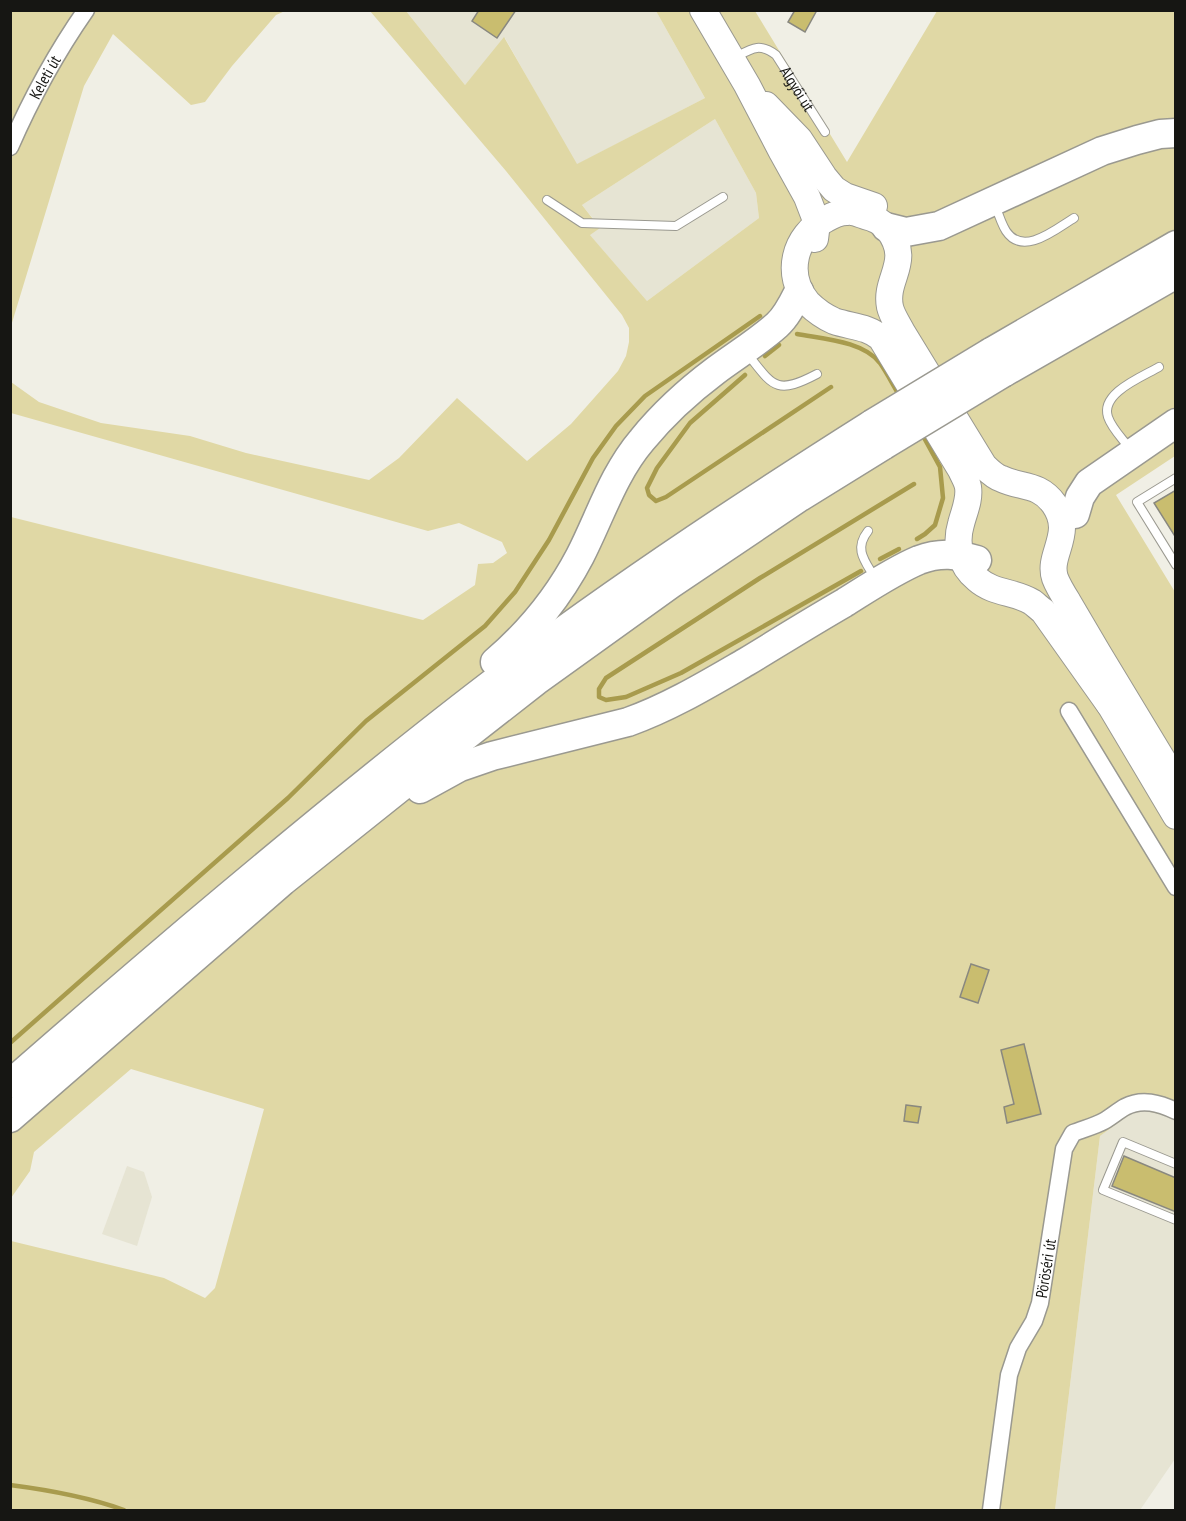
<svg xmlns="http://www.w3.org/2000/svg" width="1186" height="1521" viewBox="0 0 1186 1521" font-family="'PT Sans Narrow',sans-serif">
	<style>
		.built { fill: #e6e4d3 }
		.green { fill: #e0d8a5; fill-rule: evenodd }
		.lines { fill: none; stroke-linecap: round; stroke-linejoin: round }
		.stream { stroke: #a89b4d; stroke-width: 4.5 }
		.building { fill: #c9bd6f; stroke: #89887f; stroke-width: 1.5 }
		.service-casing { stroke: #9a9990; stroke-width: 10 }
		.minor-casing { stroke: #9a9990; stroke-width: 19 }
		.primary-casing { stroke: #9a9990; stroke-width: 28 }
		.motorway-casing { stroke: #9a9990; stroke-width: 31 }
		.service { stroke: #fff; stroke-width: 8 }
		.minor { stroke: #fff; stroke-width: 16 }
		.primary { stroke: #fff; stroke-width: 26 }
		.motorway { stroke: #fff; stroke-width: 28 }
		.motorway-bridge-casing { stroke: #9a9990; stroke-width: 31; stroke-linecap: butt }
		.motorway-bridge { stroke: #fff; stroke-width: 28 }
		.labels { text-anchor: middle; stroke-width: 4.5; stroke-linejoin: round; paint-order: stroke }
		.street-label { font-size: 16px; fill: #161613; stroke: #fff }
	</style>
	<rect width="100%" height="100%" fill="#f0efe5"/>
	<!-- built -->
	<g class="built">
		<polygon points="406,11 656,11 705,98 576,165 505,38 465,85"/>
		<polygon points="715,119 756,193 759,218 647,301 589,234 600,227 582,205"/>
		<polygon points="1137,1109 1173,1117 1176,1119 1175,1459 1140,1510 1055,1510 1100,1136"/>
		<polygon points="127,1166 144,1172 152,1197 137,1246 102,1234"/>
	</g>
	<!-- green -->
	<g class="green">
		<polygon points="10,11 285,11 276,15 232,66 205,102 191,105 113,34 84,86 11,326"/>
		<path d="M370 11H406L465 85 504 37 577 164 705 98 656 11H755L847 162 937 11H1175V456L1116 495 1175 592V1119L1173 1117 1137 1109 1100 1136 1055 1510H11V1241L164 1278 205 1298 215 1288 264 1109 131 1069 34 1152 30 1171 11 1198V517L423 620 475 585 478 564 493 563 507 553 502 542 459 523 428 531 11 413V382L39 402 101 423 190 436 246 453 369 480 399 458 457 398 527 461 571 424 618 371 626 356 629 342V328L622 315 506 171ZM715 119 756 193 759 218 647 301 590 235 600 228 582 205Z"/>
	</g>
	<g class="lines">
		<!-- stream -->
		<g class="stream">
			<path d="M797 334C823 339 863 341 880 363 887 373 893 385 899 395"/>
			<polyline points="765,356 779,345"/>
			<polyline points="745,375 690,423 657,468 647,488 649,495 656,501 666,497 831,387"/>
			<polyline points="917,539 925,534 935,525 943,498 940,467 922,434"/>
			<polyline points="880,559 899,549"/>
			<polyline points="861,571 681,673 626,697 606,700 599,697 599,689 606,678 760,578 914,484"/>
			<polyline points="10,1043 288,798 366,721 485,626 515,592 549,540 593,458 616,426 645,396 760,316"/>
			<path d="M10 1485C49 1490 88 1497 124 1510"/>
		</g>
	</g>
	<!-- building -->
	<g class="building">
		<polygon points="479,10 516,10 497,38 472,21"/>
		<polygon points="795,10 817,10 805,32 788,22"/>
		<polygon points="1176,490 1176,538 1154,503"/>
		<polygon points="971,964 989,970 978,1003 960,997"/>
		<polygon points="1024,1044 1041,1114 1007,1123 1004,1107 1014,1104 1001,1050"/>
		<polygon points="906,1105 921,1107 918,1123 904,1121"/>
		<polygon points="1124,1156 1176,1178 1176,1212 1112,1186"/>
	</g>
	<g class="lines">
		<!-- service casing -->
		<g class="service-casing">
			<g id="service">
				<path id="s1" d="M734 58C751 49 759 42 776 55L825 132"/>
				<polyline points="547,200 582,223 676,226 723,197"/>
				<path d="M995 204C998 213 1001 223 1006 231 1023 257 1056 229 1074 218"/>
				<path d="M746 352C773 386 775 396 817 374"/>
				<path d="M1130 449C1123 439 1112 429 1108 417 1100 393 1142 377 1159 367"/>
				<polyline points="1176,478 1137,502 1176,565"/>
				<path d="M868 531C853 550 866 562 876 580"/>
				<polyline points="1176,1164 1123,1142 1103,1190 1176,1220"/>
			</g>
		</g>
		<!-- minor casing -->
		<g class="minor-casing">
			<g id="minor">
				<path id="s2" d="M10 147C31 99 56 53 86 10"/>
				<polyline points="1069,711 1176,887"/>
				<path id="s3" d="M991 1510 1009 1375 1018 1348 1034 1321 1040 1303 1064 1149 1073 1133C1083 1129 1095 1126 1104 1121 1111 1117 1118 1111 1125 1107 1142 1098 1159 1103 1176 1111"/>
			</g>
		</g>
		<!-- primary casing -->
		<g class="primary-casing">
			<g id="primary">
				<polyline points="703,10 747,85 782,152 807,197 817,223 815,239"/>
				<polyline points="766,105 799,139 824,177 834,189 845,196 874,206"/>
				<polyline points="1101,690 1176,816"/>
				<path d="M1109 704 1043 611C1039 608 1036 605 1032 602 1014 591 994 594 977 579 960 565 955 544 961 524 964 512 970 500 968 487 967 481 963 475 961 470L881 338C867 326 851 327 834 321 825 317 815 310 808 303 784 275 794 235 826 219 833 215 840 212 847 212 853 211 859 214 865 216 874 218 882 222 888 229 913 262 884 278 890 307 892 316 898 324 902 332L984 466C989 471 995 477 1002 479 1021 488 1039 483 1054 504 1075 534 1047 554 1055 578 1058 586 1063 594 1068 602 1078 619 1088 636 1098 653 1124 696 1150 739 1176 782"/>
			</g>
		</g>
		<!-- motorway casing -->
		<g class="motorway-casing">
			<g id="motorway">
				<polyline points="886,227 906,232 939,226 1102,151 1137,140 1160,134 1176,133"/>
				<polyline points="991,352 1176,245"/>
				<polyline points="1003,373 1176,274"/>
				<polyline points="1075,514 1080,497 1089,483 1176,423"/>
				<path d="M495 662C530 632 558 598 580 556 600 517 613 474 642 440 664 413 687 392 715 371 735 356 758 342 777 325 787 316 793 303 799 291"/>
				<path d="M420 789 460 767 492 756 628 722C670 707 708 684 746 662 779 642 811 622 844 603 868 588 893 571 919 560 940 552 957 554 977 560"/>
				<path d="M10 1084C70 1031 131 979 192 927 295 840 399 754 506 673 624 584 747 503 872 424"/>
				<polyline points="10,1118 283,881 417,774 536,681 671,584 800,497 884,445"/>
			</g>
		</g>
		<!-- service -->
		<use href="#service" class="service"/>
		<!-- minor -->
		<use href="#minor" class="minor"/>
		<!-- primary -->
		<use href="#primary" class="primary"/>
		<!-- motorway -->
		<use href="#motorway" class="motorway"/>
		<!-- motorway-bridge casing -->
		<g class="motorway-bridge-casing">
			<g id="motorway-bridge">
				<polyline points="872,424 991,352"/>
				<polyline points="884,445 1003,373"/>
			</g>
		</g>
		<!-- motorway-bridge -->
		<use href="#motorway-bridge" class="motorway-bridge"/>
	</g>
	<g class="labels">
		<!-- street labels -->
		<g class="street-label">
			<text dy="6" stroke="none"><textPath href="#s2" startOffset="78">Keleti út</textPath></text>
			<text dy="6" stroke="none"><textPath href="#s1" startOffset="86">Algyői út</textPath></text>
			<text dy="6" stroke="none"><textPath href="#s3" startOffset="250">Pöröséri út</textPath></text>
		</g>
	</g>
	<!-- border -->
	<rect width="1186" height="1521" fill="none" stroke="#161613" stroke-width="24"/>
</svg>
